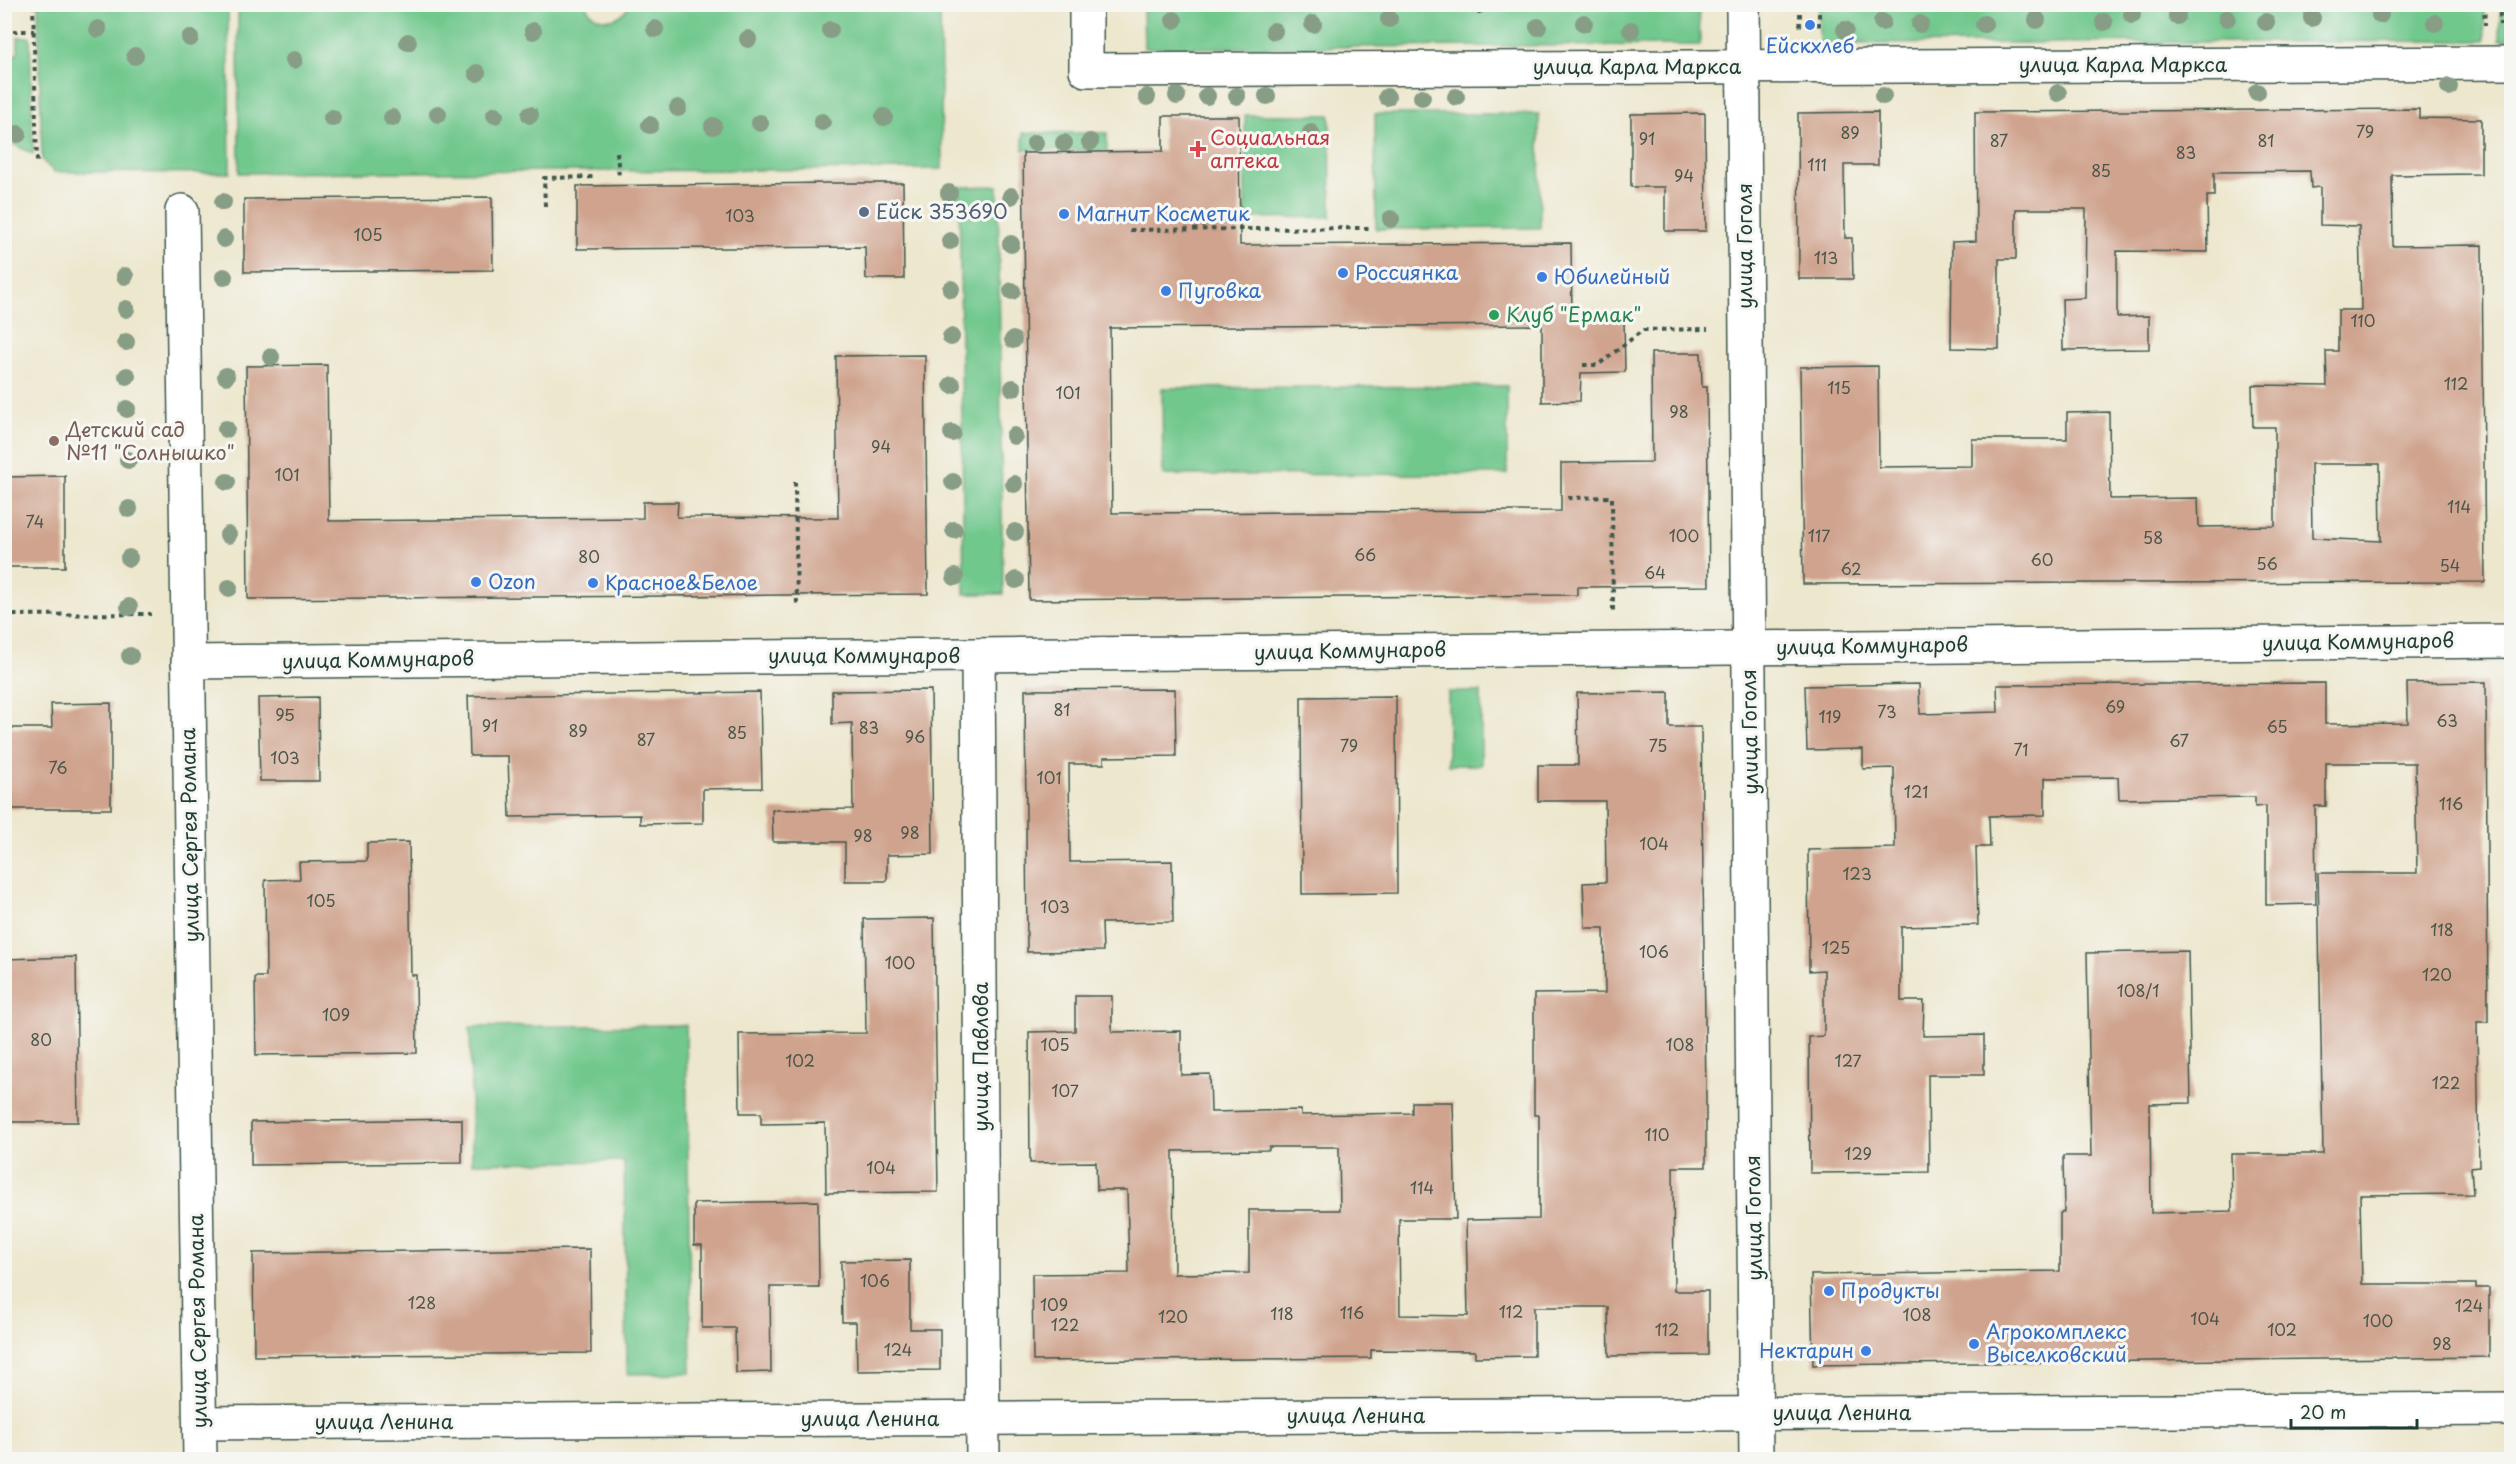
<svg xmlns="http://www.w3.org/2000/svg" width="2516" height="1464" viewBox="0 0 2516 1464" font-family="'Playpen Sans',sans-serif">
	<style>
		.green { fill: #71c88d; stroke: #488260; stroke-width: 1.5 }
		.building { fill: #cfa38d; fill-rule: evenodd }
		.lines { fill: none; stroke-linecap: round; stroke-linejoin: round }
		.minor-casing { stroke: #3e564b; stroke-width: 36 }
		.path { stroke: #3e564b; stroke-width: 4; stroke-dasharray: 4.5 4.5; stroke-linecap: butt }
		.minor { stroke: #fff; stroke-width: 33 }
		.tree { fill: #879d85 }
		.shop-dot { fill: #3f7fe0; stroke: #f6f6f2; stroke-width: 2 }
		.health-dot { fill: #e0444e; stroke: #f6f6f2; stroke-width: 2 }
		.service-dot { fill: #5c6f8a; stroke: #f6f6f2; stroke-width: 2 }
		.leisure-dot { fill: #2e9e5b; stroke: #f6f6f2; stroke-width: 2 }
		.education-dot { fill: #8d6e63; stroke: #f6f6f2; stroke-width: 2 }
		.labels { text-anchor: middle; stroke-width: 6; stroke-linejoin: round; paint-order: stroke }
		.number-label { font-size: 16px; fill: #4b564a }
		.shop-label { font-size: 20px; fill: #366cbe; stroke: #f6f6f2; text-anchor: start }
		.street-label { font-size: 20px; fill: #1f3d34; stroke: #f6f6f2 }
		.health-label { font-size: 20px; fill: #be3a42; stroke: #f6f6f2; text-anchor: start }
		.service-label { font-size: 20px; fill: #4e5e75; stroke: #f6f6f2; text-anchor: start }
		.leisure-label { font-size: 20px; fill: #27864d; stroke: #f6f6f2; text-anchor: start }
		.education-label { font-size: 20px; fill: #785e54; stroke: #f6f6f2; text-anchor: start }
	</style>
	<rect width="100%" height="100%" fill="#f6f6f2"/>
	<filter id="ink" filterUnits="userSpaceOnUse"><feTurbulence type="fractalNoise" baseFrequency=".0167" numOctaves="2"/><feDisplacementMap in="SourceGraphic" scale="12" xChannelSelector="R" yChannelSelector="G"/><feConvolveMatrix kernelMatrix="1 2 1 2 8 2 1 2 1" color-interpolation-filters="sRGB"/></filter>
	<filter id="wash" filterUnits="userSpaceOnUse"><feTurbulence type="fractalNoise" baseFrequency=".008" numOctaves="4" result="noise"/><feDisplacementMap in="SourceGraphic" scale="24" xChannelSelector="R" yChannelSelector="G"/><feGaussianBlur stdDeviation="1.35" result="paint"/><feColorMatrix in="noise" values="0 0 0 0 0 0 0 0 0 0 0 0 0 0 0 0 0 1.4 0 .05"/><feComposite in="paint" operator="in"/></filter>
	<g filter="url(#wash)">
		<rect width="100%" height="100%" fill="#ede7ce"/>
		<!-- green -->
		<g class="green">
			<polygon points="136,4 145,9 152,5 228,5 230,173 54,172 42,160 38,5 92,5 100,8 106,5"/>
			<path d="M585 4C594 26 621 23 630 4L940 5 942 169 239 173 238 5Z"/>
			<polygon points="1462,5 1479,12 1498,4 1699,5 1700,45 1144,48 1143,5"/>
			<polygon points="2252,5 2260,8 2276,4 2484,5 2485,41 1819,44 1819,5"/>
			<rect x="2500" y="5" width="11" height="35"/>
			<polygon points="18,37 30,37 33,154 5,140 5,55 18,54"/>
			<polygon points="1375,114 1539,114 1540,228 1376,229"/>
			<polygon points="1245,115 1330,115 1331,217 1245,218"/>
			<rect x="1023" y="133" width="84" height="17"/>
			<polygon points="998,186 1003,594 964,594 959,187"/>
			<polygon points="1507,386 1507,474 1163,475 1162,388"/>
			<rect x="1448" y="692" width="33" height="73"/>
			<polygon points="686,1025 691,1373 627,1374 624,1161 472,1163 470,1027"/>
		</g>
		<g id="blocks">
			<!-- building -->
			<g class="building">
				<path d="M2419 109V118L2481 119V174L2392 175 2393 246 2482 245 2485 582 1803 584 1800 367 1878 366 1879 467 1972 466V439H2067V413L2109 412 2110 499 2198 498 2199 527 2275 526V427H2253L2252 385 2327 386 2326 351H2338V310H2361L2359 226 2320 225V187L2311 188 2310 171 2214 172V196H2207L2208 252 2117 251V317L2149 316V349L2063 350 2062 299 2085 298 2086 209H2016V259H1999V349L1951 348 1952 242 1976 241 1975 112ZM2311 464H2380L2381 541 2312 538Z"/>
				<polygon points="1878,112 1878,165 1844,165 1845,238 1852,238 1853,279 1799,279 1798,113"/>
				<polygon points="1705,113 1706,231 1665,231 1665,187 1631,187 1631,114"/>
				<polygon points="1163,116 1239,116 1240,245 1571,243 1572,320 1624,320 1625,372 1581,373 1580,401 1542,402 1542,325 1110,328 1112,513 1561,511 1561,463 1652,462 1651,353 1701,353 1702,387 1707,387 1709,586 1577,587 1577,595 1029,600 1023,153 1163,151"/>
				<polygon points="830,183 903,183 904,279 866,279 865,247 577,249 577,186"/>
				<polygon points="492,197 493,270 244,272 244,199"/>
				<polygon points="925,355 928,594 248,599 246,366 327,365 329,521 643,518 643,502 678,502 677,517 838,518 836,356"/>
				<polygon points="65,476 65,567 4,567 4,477"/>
				<polygon points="2486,682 2488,1022 2477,1022 2479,1167 2471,1168 2473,1194 2360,1195 2362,1284 2476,1284 2476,1288 2489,1288 2489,1357 1813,1365 1811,1275 2060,1271 2060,1213 2064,1212 2063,1156 2091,1156 2087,953 2188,951 2191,1103 2150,1104 2151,1213 2232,1211 2231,1154 2323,1154 2318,873 2417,873 2415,763 2326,763 2326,806 2315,806 2316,904 2266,905 2266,806 2255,807 2255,797 2119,799 2118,777 2045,778 2045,815 1989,816 1990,847 1976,847 1978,925 1901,927 1901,1001 1924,1001 1923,1036 1984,1035 1984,1075 1928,1075 1929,1172 1810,1173 1809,1037 1824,1036 1824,970 1809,971 1808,850 1895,848 1894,768 1863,769 1863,749 1807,750 1805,686 1919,684 1920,714 1998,712 1997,685 2325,683 2325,724 2408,723 2407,683"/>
				<polygon points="1175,689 1176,756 1104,757 1104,764 1069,764 1070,862 1172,861 1173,922 1102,923 1103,951 1027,952 1025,690"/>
				<polygon points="931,690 933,854 887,855 887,881 845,881 845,842 773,842 772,810 853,809 852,723 832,724 832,691"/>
				<polygon points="760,692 762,788 703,789 703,823 640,824 640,815 510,817 508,756 470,756 468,696"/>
				<path d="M1669 692V727H1701L1706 1094V1167H1673L1674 1291H1708V1355L1609 1356 1608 1307H1534V1356L1475 1357V1351L1371 1350V1358L1033 1361 1032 1274 1129 1273 1127 1190H1097L1096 1162 1030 1163 1029 1032 1075 1031V996H1112V1032L1181 1031V1075L1210 1074 1211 1112 1301 1110V1115L1412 1113V1102H1453L1456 1219H1399L1400 1315 1468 1316 1466 1220 1539 1219V1115H1534V994L1605 993 1604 928H1585L1583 883 1606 882 1605 801H1538V765H1578L1577 693ZM1269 1147H1339L1340 1210H1249V1273L1174 1274 1173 1151 1269 1150Z"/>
				<polygon points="1396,696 1397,893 1302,894 1301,697"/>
				<polygon points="318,697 319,781 260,781 258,698"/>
				<polygon points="111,703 111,809 4,809 4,728 52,728 51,704"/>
				<polygon points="409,842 411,975 416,975 417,1053 256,1055 255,977 266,977 265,880 300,879 299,862 367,861 367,843"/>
				<polygon points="934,918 938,1192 826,1193 825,1123 761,1124 761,1113 740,1113 739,1034 866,1033 864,919"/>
				<polygon points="76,957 78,1122 4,1122 4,959"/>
				<polygon points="462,1119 462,1163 251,1165 251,1122"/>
				<polygon points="818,1201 819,1287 770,1287 771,1372 736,1373 735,1328 702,1328 702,1245 694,1245 694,1203"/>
				<polygon points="590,1249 591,1353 254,1356 253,1253"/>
				<polygon points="910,1260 910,1329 940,1329 940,1370 857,1371 856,1322 842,1322 841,1261"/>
			</g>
		</g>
	</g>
	<g filter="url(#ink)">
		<use href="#blocks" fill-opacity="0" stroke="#3e564b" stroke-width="1.5"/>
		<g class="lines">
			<!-- minor casing -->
			<g class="minor-casing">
				<g id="minor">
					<polyline points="1086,4 1086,70 2512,63"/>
					<polyline points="1743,4 1756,1460"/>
					<polyline points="182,211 200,1460"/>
					<polyline points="978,655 983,1460"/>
					<polyline points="188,662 2512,641"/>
					<polyline points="200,1423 2512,1409"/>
				</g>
			</g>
			<!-- path -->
			<g class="path">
				<polyline points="33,4 37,163"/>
				<polyline points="1267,4 1272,4"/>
				<polyline points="1462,4 1479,12 1498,4"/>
				<polyline points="1800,4 1800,28"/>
				<polyline points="1819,4 1819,28"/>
				<polyline points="2252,4 2260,8 2276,4"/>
				<polyline points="2484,4 2485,25"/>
				<polyline points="2500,4 2500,25"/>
				<polyline points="4,31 34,31"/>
				<polyline points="617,152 619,177"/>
				<polyline points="545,206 544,178 596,177"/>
				<polyline points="1130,230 1369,228"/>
				<polyline points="1583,365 1598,365 1643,330 1708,329"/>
				<polyline points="795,482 797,608"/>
				<polyline points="1568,498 1612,497 1613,612"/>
				<polyline points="4,615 151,614"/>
			</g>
			<!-- minor -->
			<use href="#minor" class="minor"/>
		</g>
		<!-- trees -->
		<g class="tree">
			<circle cx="2132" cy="15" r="9"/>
			<circle cx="2380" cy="15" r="9"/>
			<circle cx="2177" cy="16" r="9"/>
			<circle cx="2227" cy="18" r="9"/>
			<circle cx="2312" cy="18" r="9"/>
			<circle cx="1389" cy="19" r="9"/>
			<circle cx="1174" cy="20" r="9"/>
			<circle cx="2037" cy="20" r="9"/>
			<circle cx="1882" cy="22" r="9"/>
			<circle cx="2104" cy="22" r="9"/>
			<circle cx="2266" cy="22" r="9"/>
			<circle cx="1584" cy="23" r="9"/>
			<circle cx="2435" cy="23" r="9"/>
			<circle cx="1313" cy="24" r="9"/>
			<circle cx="1920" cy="24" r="9"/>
			<circle cx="1984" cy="24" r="9"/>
			<circle cx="1538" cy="27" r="9"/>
			<circle cx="98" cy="29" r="9"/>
			<circle cx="655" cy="29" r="9"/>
			<circle cx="830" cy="30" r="9"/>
			<circle cx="1631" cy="30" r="9"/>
			<circle cx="1845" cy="30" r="9"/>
			<circle cx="533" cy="31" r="9"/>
			<circle cx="1274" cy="31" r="9"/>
			<circle cx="190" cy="38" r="9"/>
			<circle cx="748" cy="39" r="9"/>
			<circle cx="408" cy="42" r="9"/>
			<circle cx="135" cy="56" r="9"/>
			<circle cx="294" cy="60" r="9"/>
			<circle cx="477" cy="73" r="9"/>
			<circle cx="2449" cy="87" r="9"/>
			<circle cx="2257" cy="92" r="9"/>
			<circle cx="2058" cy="93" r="9"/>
			<circle cx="1177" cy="96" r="9"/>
			<circle cx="1207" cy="96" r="9"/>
			<circle cx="1237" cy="96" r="9"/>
			<circle cx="1267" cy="96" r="9"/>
			<circle cx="1883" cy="96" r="9"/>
			<circle cx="1147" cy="97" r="9"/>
			<circle cx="1387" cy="97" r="9"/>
			<circle cx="1422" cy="97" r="9"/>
			<circle cx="1456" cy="97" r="9"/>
			<circle cx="678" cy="108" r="9"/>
			<circle cx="438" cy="114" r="9"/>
			<circle cx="495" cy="115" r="9"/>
			<circle cx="530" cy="115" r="9"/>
			<circle cx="884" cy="117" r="9"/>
			<circle cx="332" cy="118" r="9"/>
			<circle cx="392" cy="118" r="9"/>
			<circle cx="822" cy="122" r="9"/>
			<circle cx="760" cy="123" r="9"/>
			<circle cx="650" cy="125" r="9"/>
			<circle cx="713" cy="126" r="9"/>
			<circle cx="1311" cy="133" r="9"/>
			<circle cx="18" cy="134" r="9"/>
			<circle cx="1090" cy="142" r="9"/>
			<circle cx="1035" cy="143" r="9"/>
			<circle cx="1064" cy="143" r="9"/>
			<circle cx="949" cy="193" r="9"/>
			<circle cx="1011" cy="196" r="9"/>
			<circle cx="223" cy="202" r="9"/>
			<circle cx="1391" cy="219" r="9"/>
			<circle cx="224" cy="239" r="9"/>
			<circle cx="950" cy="241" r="9"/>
			<circle cx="1011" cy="244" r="9"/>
			<circle cx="125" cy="276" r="9"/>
			<circle cx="224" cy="277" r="9"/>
			<circle cx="951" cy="289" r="9"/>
			<circle cx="1012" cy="291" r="9"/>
			<circle cx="126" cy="309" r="9"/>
			<circle cx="951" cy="337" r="9"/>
			<circle cx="1013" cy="340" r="9"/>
			<circle cx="126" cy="342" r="9"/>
			<circle cx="271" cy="357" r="9"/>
			<circle cx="127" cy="376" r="9"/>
			<circle cx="226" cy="376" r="9"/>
			<circle cx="952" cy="385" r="9"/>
			<circle cx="1013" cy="388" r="9"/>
			<circle cx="127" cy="409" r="9"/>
			<circle cx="226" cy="429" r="9"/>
			<circle cx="952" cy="433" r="9"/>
			<circle cx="1014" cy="436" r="9"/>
			<circle cx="128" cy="460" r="9"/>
			<circle cx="227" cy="482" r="9"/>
			<circle cx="953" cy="482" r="9"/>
			<circle cx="1014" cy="484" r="9"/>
			<circle cx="129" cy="509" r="9"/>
			<circle cx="954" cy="530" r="9"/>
			<circle cx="1015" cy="532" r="9"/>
			<circle cx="228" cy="535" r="9"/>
			<circle cx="129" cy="558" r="9"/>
			<circle cx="955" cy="577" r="9"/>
			<circle cx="1016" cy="580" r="9"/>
			<circle cx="229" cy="588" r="9"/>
			<circle cx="129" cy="607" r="9"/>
			<circle cx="130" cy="656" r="9"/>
		</g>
	</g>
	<!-- markers -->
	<g class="shop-dot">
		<circle cx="1810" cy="25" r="6"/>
		<circle cx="1064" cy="214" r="6"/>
		<circle cx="1343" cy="273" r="6"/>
		<circle cx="1542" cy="277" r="6"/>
		<circle cx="1166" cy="291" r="6"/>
		<circle cx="476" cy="582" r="6"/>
		<circle cx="593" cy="583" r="6"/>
		<circle cx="1829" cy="1291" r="6"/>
		<circle cx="1974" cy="1344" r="6"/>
		<circle cx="1866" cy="1351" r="6"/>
	</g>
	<path class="health-dot" d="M1195 140h6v6h6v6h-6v6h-6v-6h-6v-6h6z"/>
	<circle class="service-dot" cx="864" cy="212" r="6"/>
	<circle class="leisure-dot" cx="1494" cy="315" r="6"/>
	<circle class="education-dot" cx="54" cy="441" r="6"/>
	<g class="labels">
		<!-- number labels -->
		<g class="number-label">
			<text x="2365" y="138">79</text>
			<text x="1850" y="139">89</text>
			<text x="1647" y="145">91</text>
			<text x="1999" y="147">87</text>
			<text x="2266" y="147">81</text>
			<text x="2186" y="159">83</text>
			<text x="1817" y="171">111</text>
			<text x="2101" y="177">85</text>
			<text x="1684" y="182">94</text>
			<text x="740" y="222">103</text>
			<text x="368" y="241">105</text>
			<text x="1826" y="264">113</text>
			<text x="2363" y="327">110</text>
			<text x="2456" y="390">112</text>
			<text x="1839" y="394">115</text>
			<text x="1068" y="399">101</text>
			<text x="1679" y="418">98</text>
			<text x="881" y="453">94</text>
			<text x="287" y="481">101</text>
			<text x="2459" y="513">114</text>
			<text x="35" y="528">74</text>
			<text x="1684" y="542">100</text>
			<text x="1819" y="542">117</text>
			<text x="2153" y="544">58</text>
			<text x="1365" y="561">66</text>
			<text x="589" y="563">80</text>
			<text x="2042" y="566">60</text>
			<text x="2267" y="570">56</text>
			<text x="2450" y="572">54</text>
			<text x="1851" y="575">62</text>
			<text x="1655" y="579">64</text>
			<text x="2115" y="713">69</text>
			<text x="1062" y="716">81</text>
			<text x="1887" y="718">73</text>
			<text x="285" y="721">95</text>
			<text x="1830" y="723">119</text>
			<text x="2447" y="727">63</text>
			<text x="490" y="732">91</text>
			<text x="2277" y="733">65</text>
			<text x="869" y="734">83</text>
			<text x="578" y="737">89</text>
			<text x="737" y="739">85</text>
			<text x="915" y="743">96</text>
			<text x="646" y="746">87</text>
			<text x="2179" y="747">67</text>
			<text x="1349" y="752">79</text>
			<text x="1658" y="752">75</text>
			<text x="2021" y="756">71</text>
			<text x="285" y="764">103</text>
			<text x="58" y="774">76</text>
			<text x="1049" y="784">101</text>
			<text x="1916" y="798">121</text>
			<text x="2451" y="810">116</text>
			<text x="910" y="839">98</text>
			<text x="863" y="842">98</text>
			<text x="1654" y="850">104</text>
			<text x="1857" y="880">123</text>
			<text x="321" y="907">105</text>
			<text x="1055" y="913">103</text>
			<text x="2442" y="936">118</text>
			<text x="1836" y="954">125</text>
			<text x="1654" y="958">106</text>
			<text x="900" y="969">100</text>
			<text x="2437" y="981">120</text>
			<text x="2138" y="997">108/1</text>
			<text x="336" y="1021">109</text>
			<text x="41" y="1046">80</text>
			<text x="1055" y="1051">105</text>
			<text x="1680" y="1051">108</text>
			<text x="800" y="1067">102</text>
			<text x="1848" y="1067">127</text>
			<text x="2446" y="1089">122</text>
			<text x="1065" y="1097">107</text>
			<text x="1657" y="1141">110</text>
			<text x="1858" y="1160">129</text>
			<text x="881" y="1174">104</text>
			<text x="1422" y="1194">114</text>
			<text x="875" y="1287">106</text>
			<text x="422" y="1309">128</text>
			<text x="1054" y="1311">109</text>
			<text x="2469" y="1312">124</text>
			<text x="1511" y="1318">112</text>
			<text x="1352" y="1319">116</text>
			<text x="1282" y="1320">118</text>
			<text x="1917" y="1321">108</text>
			<text x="1173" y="1323">120</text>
			<text x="2205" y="1325">104</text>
			<text x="2378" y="1327">100</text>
			<text x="1065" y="1331">122</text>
			<text x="1667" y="1336">112</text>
			<text x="2282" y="1336">102</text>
			<text x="2442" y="1350">98</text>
			<text x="898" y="1356">124</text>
		</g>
		<!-- shop labels -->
		<g class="shop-label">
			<text x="1810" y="53" text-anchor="middle">Ейскхлеб</text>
			<text x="1076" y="221">Магнит Косметик</text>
			<text x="1355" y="280">Россиянка</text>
			<text x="1554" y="284">Юбилейный</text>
			<text x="1178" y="298">Пуговка</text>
			<text x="488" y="589">Ozon</text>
			<text x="605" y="590">Красное&amp;Белое</text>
			<text x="1841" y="1298">Продукты</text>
			<text x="1986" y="1339">Агрокомплекс<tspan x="1986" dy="23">Выселковский</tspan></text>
			<text x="1854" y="1358" text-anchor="end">Нектарин</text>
		</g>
		<!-- street labels -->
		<g class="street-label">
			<text x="2123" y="72">улица Карла Маркса</text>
			<text x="1637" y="74">улица Карла Маркса</text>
			<text transform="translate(1745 246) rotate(-90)" y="7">улица Гоголя</text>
			<text transform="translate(2358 642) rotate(-1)" y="7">улица Коммунаров</text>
			<text transform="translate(1872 646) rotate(-1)" y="7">улица Коммунаров</text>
			<text transform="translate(1350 651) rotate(-1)" y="7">улица Коммунаров</text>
			<text x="864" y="663">улица Коммунаров</text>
			<text transform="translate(378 660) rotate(-1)" y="7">улица Коммунаров</text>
			<text transform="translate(1750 732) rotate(-91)" y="7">улица Гоголя</text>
			<text transform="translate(190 835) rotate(-91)" y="7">улица Сергея Романа</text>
			<text transform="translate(981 1057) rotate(-90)" y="7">улица Павлова</text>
			<text transform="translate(1754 1218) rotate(-91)" y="7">улица Гоголя</text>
			<text transform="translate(198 1321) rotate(-91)" y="7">улица Сергея Романа</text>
			<text x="1842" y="1420">улица Ленина</text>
			<text x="1356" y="1423">улица Ленина</text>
			<text x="870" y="1426">улица Ленина</text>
			<text x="384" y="1429">улица Ленина</text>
		</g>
		<!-- health labels -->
		<g class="health-label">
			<text x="1210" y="145">Социальная<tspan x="1210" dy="23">аптека</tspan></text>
		</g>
		<!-- service labels -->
		<g class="service-label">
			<text x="876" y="219">Ейск 353690</text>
		</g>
		<!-- leisure labels -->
		<g class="leisure-label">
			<text x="1506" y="322">Клуб "Ермак"</text>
		</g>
		<!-- education labels -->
		<g class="education-label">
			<text x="66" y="437">Детский сад<tspan x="66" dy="23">№11 "Солнышко"</tspan></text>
		</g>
	</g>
	<!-- margin -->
	<rect width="2516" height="1464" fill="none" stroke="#f6f6f2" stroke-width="24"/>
	<!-- scale -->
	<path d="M2291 1419v9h126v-9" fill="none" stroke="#1f3d34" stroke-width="3"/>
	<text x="2300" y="1419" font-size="18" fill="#1f3d34" stroke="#f6f6f2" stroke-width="4.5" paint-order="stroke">20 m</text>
</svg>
